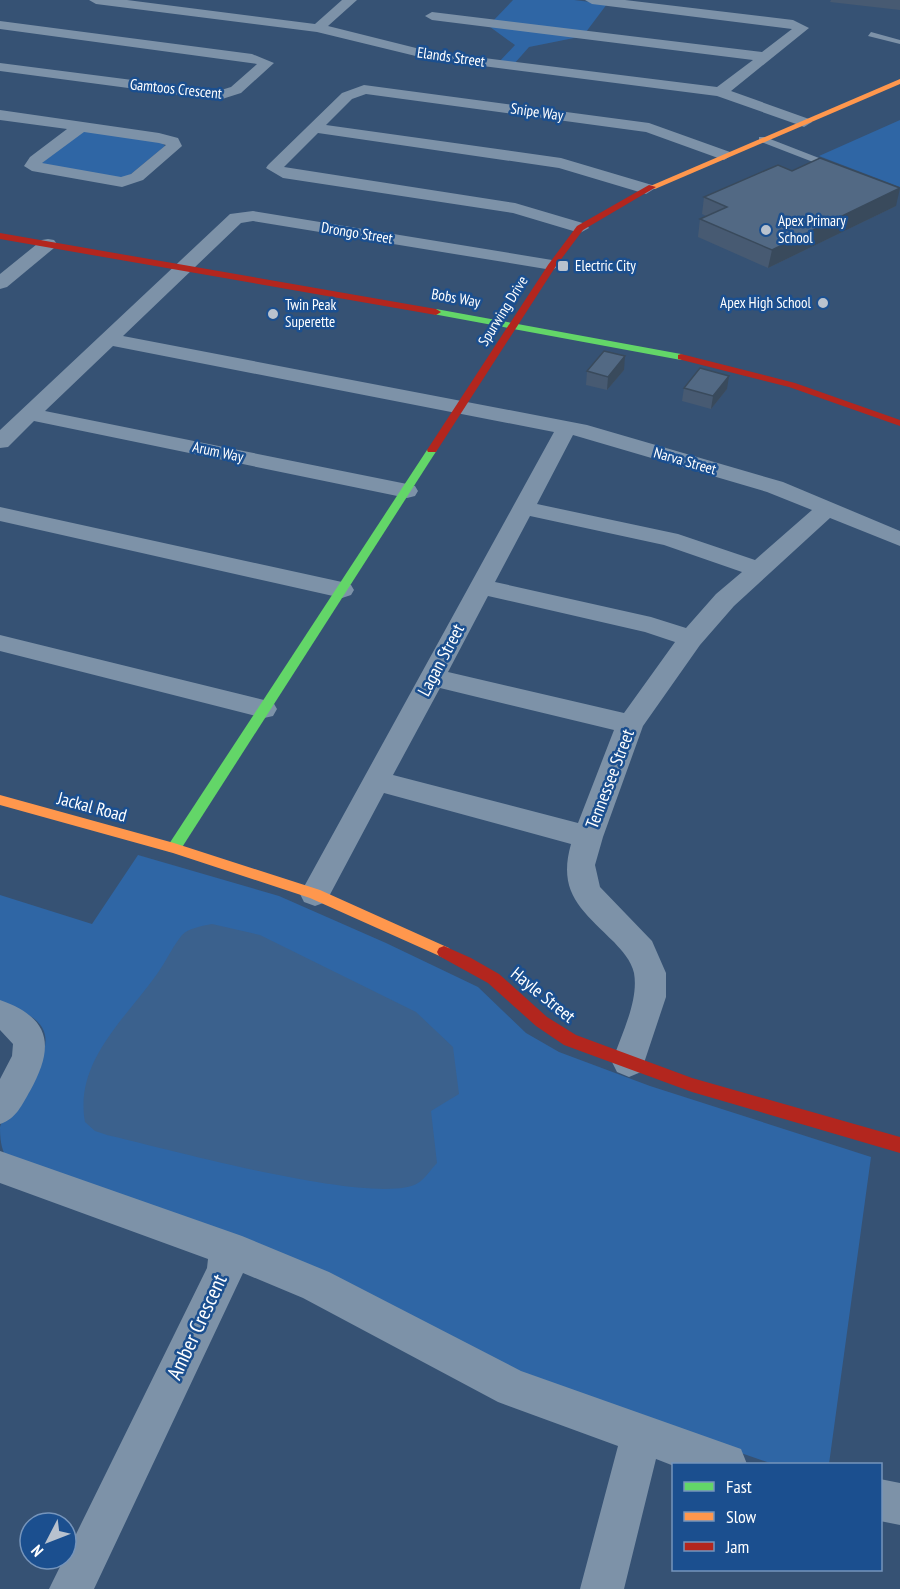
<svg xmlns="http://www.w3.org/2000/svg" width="900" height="1589" viewBox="0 0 900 1589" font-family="'PT Sans Narrow',sans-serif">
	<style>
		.green { fill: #2f66a5 }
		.water { fill: #3b618d }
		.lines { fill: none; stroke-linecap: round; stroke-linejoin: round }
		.lane { fill: #7d92a8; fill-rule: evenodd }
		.street { fill: #7d92a8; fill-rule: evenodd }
		.fast { fill: #63d668; fill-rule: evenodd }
		.slow { fill: #ff974d; fill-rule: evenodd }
		.jam { fill: #b3261e; fill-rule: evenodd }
		.wall { fill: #475a72 }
		.shaded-wall { fill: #394a5c }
		.building { fill: #526984; stroke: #394a5c; stroke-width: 1.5 }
		.poi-dot { fill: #b9c2ce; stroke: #1b4f8f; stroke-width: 2 }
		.labels { text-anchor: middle; stroke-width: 5; stroke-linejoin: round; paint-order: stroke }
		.far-street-label { font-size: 15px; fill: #fff; stroke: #1b4f8f }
		.far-poi-label { font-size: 15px; fill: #fff; stroke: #1b4f8f; text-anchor: start }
		.street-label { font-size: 18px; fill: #fff; stroke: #1b4f8f }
		.near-street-label { font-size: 21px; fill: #fff; stroke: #1b4f8f }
	</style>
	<rect width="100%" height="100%" fill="#365274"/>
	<!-- green -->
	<g class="green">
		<polygon points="513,0 574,0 607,4 586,32 493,21"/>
		<polygon points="486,24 584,36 529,47 514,64 499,62 515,45"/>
		<polygon points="900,120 900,187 819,156"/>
		<polygon points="91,131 161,142 165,146 125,179 40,164 83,132"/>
		<path d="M138 855 279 896 386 943 478 987 526 1033 559 1052 650 1086 871 1157 829 1464H773L522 1377 6 1157C1 1148 0 1138 0 1127 9 1097 75 1043 30 1016 22 1010 10 1008 0 1005V895L92 924Z"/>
	</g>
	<!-- water -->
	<path class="water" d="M212 924 260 935 416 1012 453 1047 459 1094 431 1111 437 1163C431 1169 425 1179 418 1183 379 1208 160 1147 107 1135L95 1131 85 1122C74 1062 125 1019 157 974 166 962 172 947 182 935 189 928 202 926 212 924Z"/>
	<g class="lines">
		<!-- lane -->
		<g class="lane">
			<polygon points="871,32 900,40 900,44 868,36"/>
			<polygon points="759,137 765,137 819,158 826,167 819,169 813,162 759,141"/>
		</g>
		<!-- street -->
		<g class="street">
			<polygon points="89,0 127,0 315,24 342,0 357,0 328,26 428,51 717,87 753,60 432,20 425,16 432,12 762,52 792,29 592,4 585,0 625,0 793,20 809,28 731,91 809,119 812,122 804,127 799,125 717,96 428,59 317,32 96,4"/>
			<polygon points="0,21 252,54 274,63 241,93 219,100 0,71 0,63 218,91 231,87 257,64 0,29"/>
			<polygon points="364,85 649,123 730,152 732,155 724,160 718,158 646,132 366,94 352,99 326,125 561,158 652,185 654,189 646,194 559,168 318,133 284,167 515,203 586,224 589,228 580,233 513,213 283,178 266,168 268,165 342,93"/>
			<path d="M0 110 159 133 178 138 182 146 143 180 122 187 32 171 24 166 30 157 67 129 0 120ZM84 132 159 143 166 145 131 174 121 177 42 163Z"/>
			<path d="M253 211 552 260 561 265 552 270 253 221 241 223 123 336 587 425 783 482 900 531V546L830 518 734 606 700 645 643 726 603 837 595 865 600 887 652 941 666 973V997L641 1072 629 1077 617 1072 612 1062C621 1035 639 1001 634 973 631 960 622 951 614 942 582 910 557 893 571 844L384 793 326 902 315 906 304 902 300 894 554 432 113 346 45 411 407 484 415 486 418 491 415 496 407 498 34 421 8 447 0 448V430L230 214ZM573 435 767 492 812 510 755 560 678 534 537 504ZM530 516 664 545 742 572 716 594 686 628 651 617 495 582ZM488 596 645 632 675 642 624 713 448 672ZM440 688 614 730 578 823 393 775Z"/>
			<polygon points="48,239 54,240 57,244 54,248 7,287 0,289 0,274 42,240"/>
			<polygon points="0,507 342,582 351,585 354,590 351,595 342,598 0,521"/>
			<polygon points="0,635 264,700 273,702 277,709 273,716 264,718 0,651"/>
			<path d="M0 1000C51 1018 55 1046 30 1091 22 1105 16 1119 0 1124V1079L12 1056 13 1044 0 1030Z"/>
			<polygon points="0,1151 242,1236 329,1272 521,1371 741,1449 747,1464 674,1466 656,1459 624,1589 580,1589 618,1446 498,1402 303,1298 243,1273 94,1589 49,1589 207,1268 208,1259 0,1183"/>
			<polygon points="880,1479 900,1483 900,1525 880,1521"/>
		</g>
		<!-- fast -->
		<g class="fast">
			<polygon points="436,309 681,354 686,357 681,360 433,314 431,312"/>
			<polygon points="432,447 437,450 179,852 169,852 167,848 169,844 427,450"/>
		</g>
		<!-- slow -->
		<g class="slow">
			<polygon points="900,79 900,84 655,189 648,187"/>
			<polygon points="0,795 174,843 320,890 449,948 451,952 449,956 444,958 310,898 173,853 0,805"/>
		</g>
		<!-- jam -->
		<g class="jam">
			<polygon points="649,185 656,187 583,230 556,266 436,452 428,452 427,450 548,265 577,226"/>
			<polygon points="0,233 436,309 441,312 436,315 0,239"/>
			<polygon points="681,354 795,383 900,420 900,426 789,387 678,359 678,355"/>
			<polygon points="444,946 471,958 499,974 547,1017 576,1035 692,1078 900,1137 900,1153 692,1092 564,1045 536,1026 488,983 439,956 437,952 439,948"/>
		</g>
	</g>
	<!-- wall -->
	<g class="wall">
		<polygon points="831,0 900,0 900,10 830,2"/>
		<polygon points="792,171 896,206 768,268 698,237 700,219 706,216 702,214 704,197"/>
		<polygon points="624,370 607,390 586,385 587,371"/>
		<polygon points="684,388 727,389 711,409 682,401"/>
	</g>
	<!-- shaded-wall -->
	<g class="shaded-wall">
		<polygon points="900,188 896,206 768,268 772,250"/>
		<polygon points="625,356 624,370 607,390 608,377"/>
		<polygon points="729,376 727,389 711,409 713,396"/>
	</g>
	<!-- building -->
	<g class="building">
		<polygon points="820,158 900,188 772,250 700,219 727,207 704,197 778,165 792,171"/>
		<polygon points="604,351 625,356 608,377 587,371"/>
		<polygon points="700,368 729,376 713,396 684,388"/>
	</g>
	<!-- markers -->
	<g class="poi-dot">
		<circle cx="766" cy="230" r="6"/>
		<rect x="557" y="260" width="12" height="12" rx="3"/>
		<circle cx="823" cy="303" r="6"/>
		<circle cx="273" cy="314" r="6"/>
	</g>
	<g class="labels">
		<!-- far-street labels -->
		<g class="far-street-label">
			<text transform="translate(451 57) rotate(8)" y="5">Elands Street</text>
			<text transform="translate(176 89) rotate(6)" y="5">Gamtoos Crescent</text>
			<text transform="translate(537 112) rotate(8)" y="5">Snipe Way</text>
			<text transform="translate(357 233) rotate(9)" y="5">Drongo Street</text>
			<text transform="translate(456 298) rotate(10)" y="5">Bobs Way</text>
			<text transform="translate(503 311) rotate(-58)" y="5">Spurwing Drive</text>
			<text transform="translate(218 452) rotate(12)" y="5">Arum Way</text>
			<text transform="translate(685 461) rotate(16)" y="5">Narva Street</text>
		</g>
		<!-- far-poi labels -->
		<g class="far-poi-label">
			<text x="778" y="226">Apex Primary<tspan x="778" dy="17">School</tspan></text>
			<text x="575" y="271">Electric City</text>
			<text x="811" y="308" text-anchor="end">Apex High School</text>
			<text x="285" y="310">Twin Peak<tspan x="285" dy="17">Superette</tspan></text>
		</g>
		<!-- street labels -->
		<g class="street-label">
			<text transform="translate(441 660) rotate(-62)" y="6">Lagan Street</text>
			<text transform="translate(610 779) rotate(-69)" y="6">Tennessee Street</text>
			<text transform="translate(92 807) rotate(15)" y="6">Jackal Road</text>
			<text transform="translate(543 995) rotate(39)" y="6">Hayle Street</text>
		</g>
		<!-- near-street labels -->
		<g class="near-street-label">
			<text transform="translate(197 1327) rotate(-65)" y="7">Amber Crescent</text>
		</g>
	</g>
	<!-- legend -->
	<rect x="672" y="1463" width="210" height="108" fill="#1b4f8f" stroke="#7695bc" stroke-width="1.5"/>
	<rect x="684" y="1482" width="30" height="9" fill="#63d668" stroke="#7695bc" stroke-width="1.5"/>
	<text x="726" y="1493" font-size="18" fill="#ffffff">Fast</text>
	<rect x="684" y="1512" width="30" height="9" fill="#ff974d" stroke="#7695bc" stroke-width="1.5"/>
	<text x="726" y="1523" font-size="18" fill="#ffffff">Slow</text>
	<rect x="684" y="1542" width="30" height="9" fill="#b3261e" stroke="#7695bc" stroke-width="1.5"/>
	<text x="726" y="1553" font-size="18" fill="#ffffff">Jam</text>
	<!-- north arrow -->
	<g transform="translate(48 1541) rotate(228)"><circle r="28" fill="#1b4f8f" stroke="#7695bc" stroke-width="1.5"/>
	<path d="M0-4.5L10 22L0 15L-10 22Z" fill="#b9c2ce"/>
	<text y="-9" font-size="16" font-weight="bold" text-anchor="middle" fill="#ffffff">N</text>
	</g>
</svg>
